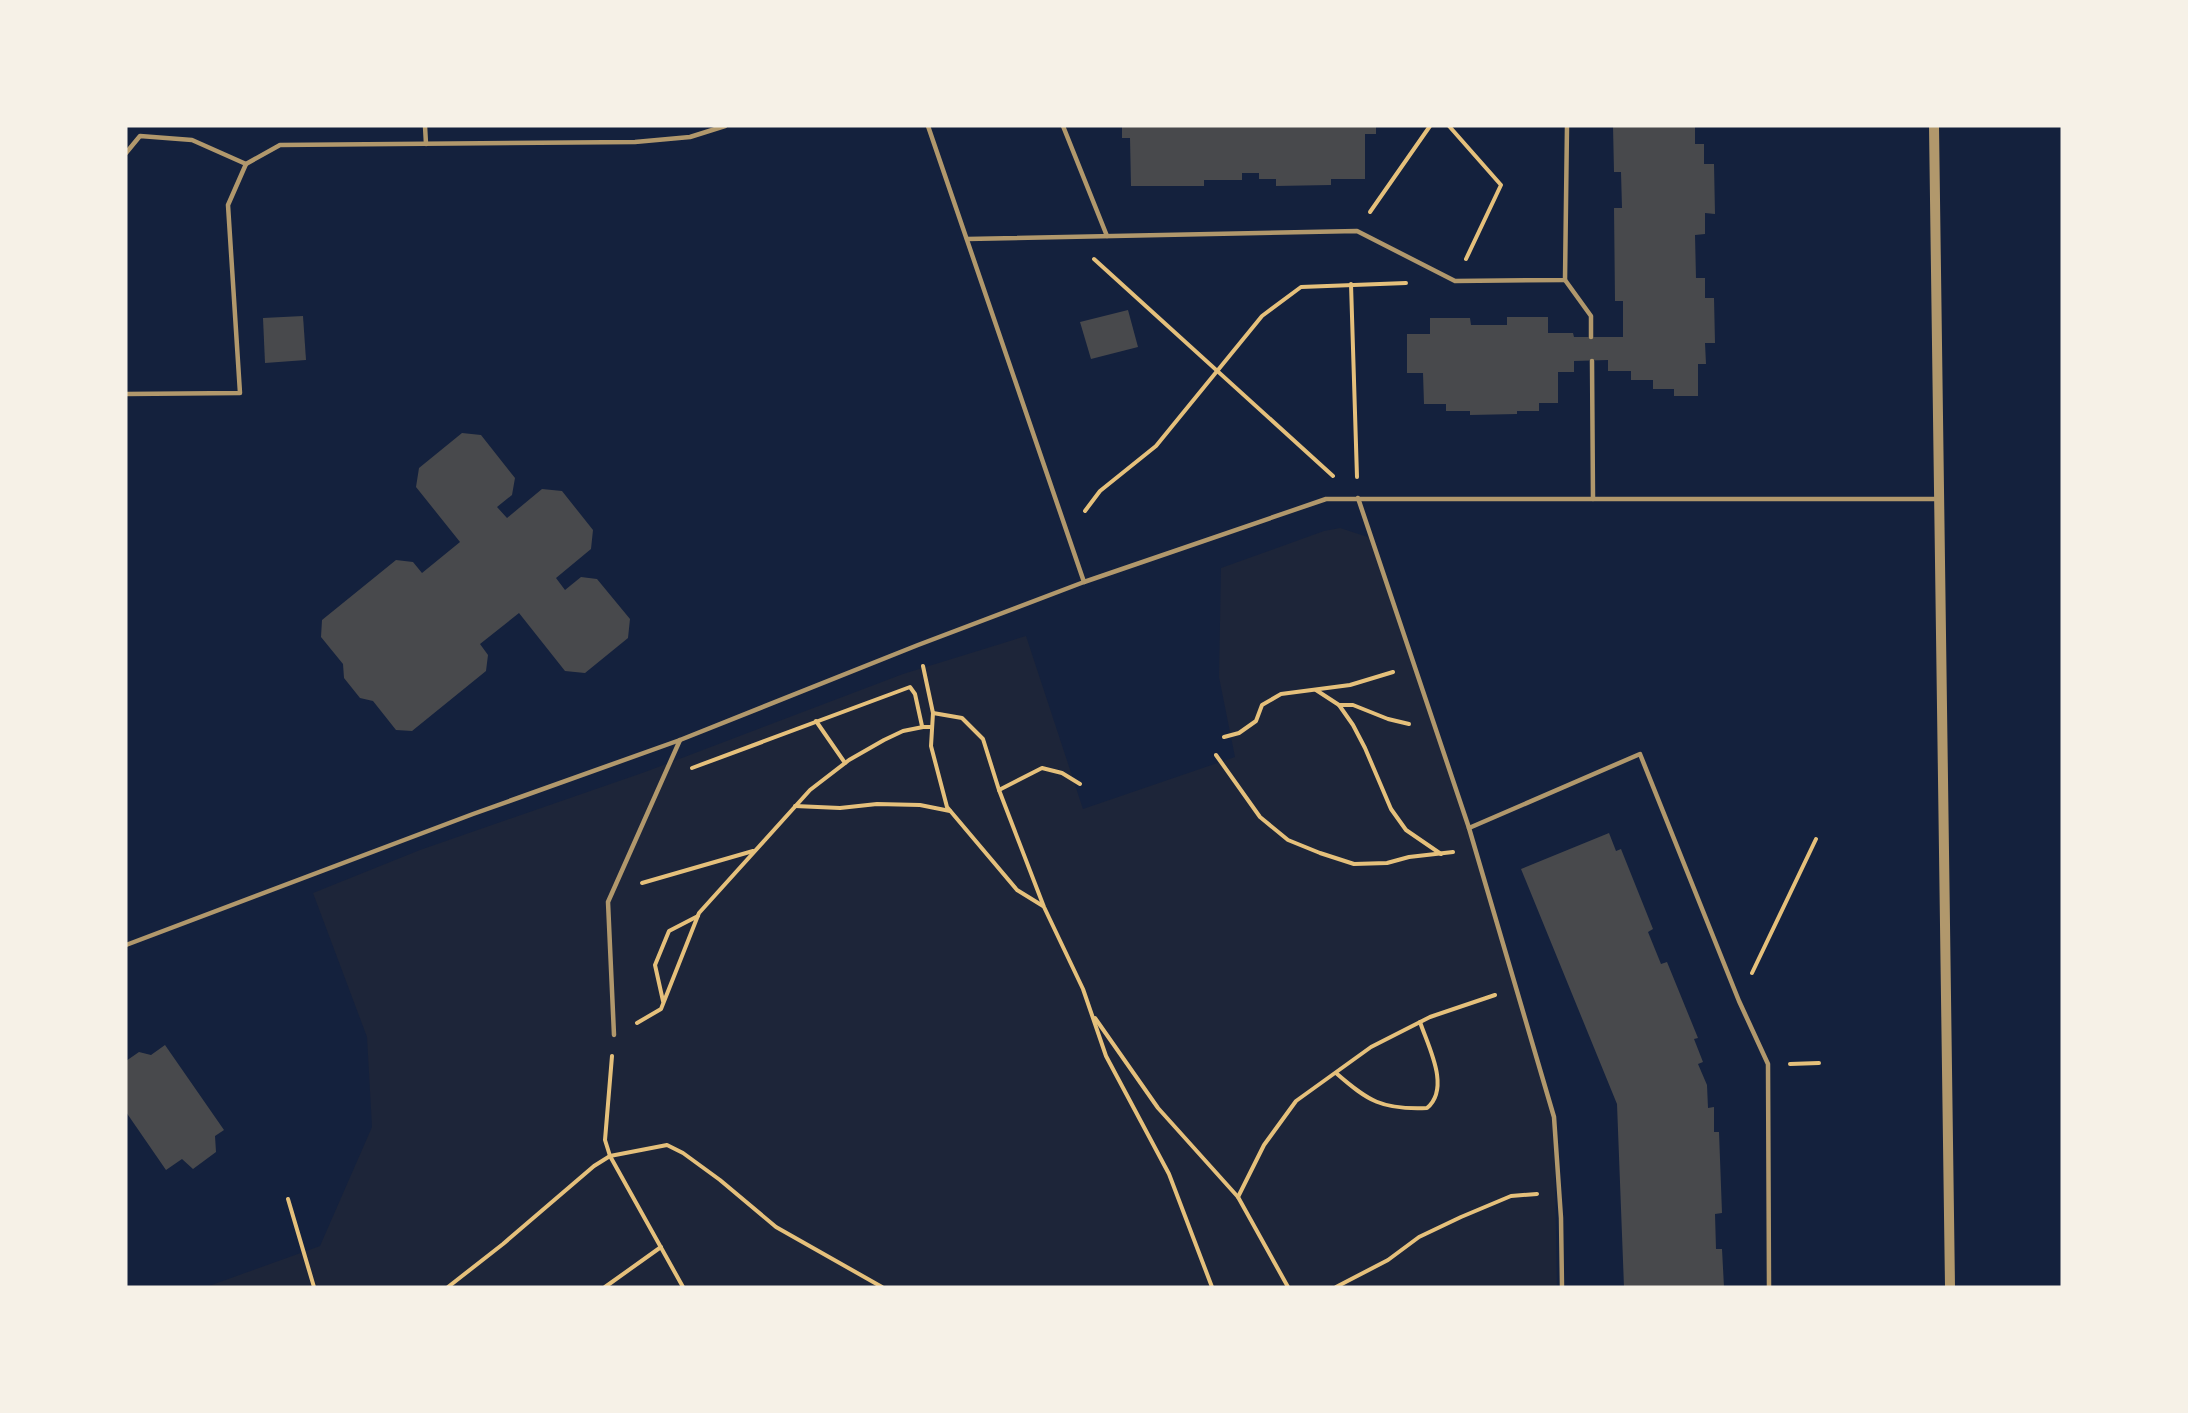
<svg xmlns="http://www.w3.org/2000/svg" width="2188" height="1413" viewBox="0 0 2188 1413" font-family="'Source Sans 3',sans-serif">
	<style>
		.green { fill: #1d2539 }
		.building { fill: #48494c }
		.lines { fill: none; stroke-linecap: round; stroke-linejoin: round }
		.path { stroke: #e5c07b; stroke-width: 4 }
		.service { stroke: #b1986c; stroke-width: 4.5 }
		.tertiary { stroke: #b1986c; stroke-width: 10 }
	</style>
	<rect width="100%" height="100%" fill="#14213d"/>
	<!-- green -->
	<polygon class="green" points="1340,528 1371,538 1462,809 1466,828 1472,840 1554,1117 1557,1287 206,1287 320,1246 372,1127 367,1037 313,893 420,850 645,772 903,674 1026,636 1083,809 1235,757 1219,677 1221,568 1324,531"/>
	<!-- building -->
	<g class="building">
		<polygon points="1122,126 1376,126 1376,134 1365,134 1365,179 1331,179 1331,185 1276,186 1276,179 1259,179 1259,173 1242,173 1242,180 1204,180 1204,186 1131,186 1130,138 1122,138"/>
		<polygon points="1613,126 1695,126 1695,144 1704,144 1704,164 1714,164 1715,214 1705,213 1705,234 1695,235 1696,278 1705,278 1705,298 1714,298 1715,343 1705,343 1706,364 1698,364 1698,396 1674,396 1674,389 1653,389 1653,380 1631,380 1631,371 1608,371 1608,360 1574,361 1574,372 1558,372 1558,403 1539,403 1539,411 1517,411 1517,414 1470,415 1470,411 1446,411 1446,404 1424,404 1423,373 1407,373 1407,334 1430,334 1430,318 1470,318 1471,325 1507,325 1507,317 1548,317 1548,333 1573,333 1574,337 1623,337 1623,301 1615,301 1614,208 1622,208 1621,172 1614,172"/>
		<polygon points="1128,310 1138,347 1091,359 1080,322"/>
		<polygon points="303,316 306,360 265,363 263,318"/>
		<polygon points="462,433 481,435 515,478 512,495 497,507 507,518 542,489 562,491 593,530 591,549 556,578 565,590 581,577 597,579 630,619 628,638 585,673 565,671 519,613 480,644 488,655 486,671 412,731 396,730 373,701 360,698 344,678 343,664 321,637 322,620 396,560 413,562 422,573 460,542 416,487 419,468"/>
		<polygon points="1609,833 1616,851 1621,849 1653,929 1648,932 1661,964 1667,962 1698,1038 1694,1039 1703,1062 1698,1064 1707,1085 1708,1108 1714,1107 1714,1132 1719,1132 1722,1213 1715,1214 1716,1249 1722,1249 1724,1287 1624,1287 1617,1104 1521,869"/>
		<polygon points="165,1045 224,1130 215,1136 216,1152 193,1169 182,1159 166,1170 126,1112 126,1061 139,1052 151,1055"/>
	</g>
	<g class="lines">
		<!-- path -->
		<g class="path">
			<polyline points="1449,126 1501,185 1466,259"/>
			<polyline points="1370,212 1430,126"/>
			<polyline points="1094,259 1333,476"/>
			<polyline points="1351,284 1357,477"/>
			<polyline points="1085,511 1100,491 1156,446 1262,316 1301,287 1406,283"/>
			<polyline points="923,666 933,713 962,718 983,739 999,790 1044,907 1083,989 1106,1056 1169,1174 1212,1287"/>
			<polyline points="1316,690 1339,705 1353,705 1388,719 1409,724"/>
			<polyline points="1339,705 1353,725 1365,748 1391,809 1406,830 1441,854"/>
			<polyline points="933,713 931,746 947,807 1017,890 1043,906"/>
			<polyline points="816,721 845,763"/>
			<polyline points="1224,737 1239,733 1256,721 1262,705 1281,694 1350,685 1393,672"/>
			<polyline points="1216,755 1260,817 1288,840 1320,853 1354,864 1387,863 1409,857 1453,852"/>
			<polyline points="692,768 910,687 915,694 922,726"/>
			<polyline points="999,790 1042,768 1062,773 1080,784"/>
			<polyline points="795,806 840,808 877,804 920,805 950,811"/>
			<polyline points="642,883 753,851"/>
			<polyline points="1752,973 1816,839"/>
			<polyline points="663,1001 655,965 669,931 698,916"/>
			<polyline points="1095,1018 1158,1108 1238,1197 1288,1287"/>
			<polyline points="637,1023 661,1009 699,913 810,790 849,760 884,740 903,731 923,727 932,727"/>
			<polyline points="612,1056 605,1140 610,1156 683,1287"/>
			<polyline points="1790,1064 1819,1063"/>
			<path d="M1336 1073C1368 1101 1382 1110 1427 1108 1451 1088 1428 1046 1420 1022"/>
			<polyline points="1238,1197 1264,1145 1296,1101 1371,1047 1430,1017 1495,995"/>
			<polyline points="288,1199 314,1287"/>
			<polyline points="448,1287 503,1244 594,1166 610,1156 667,1145 683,1153 720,1180 776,1227 882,1287"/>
			<polyline points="605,1287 661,1247"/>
			<polyline points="1336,1287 1388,1260 1419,1237 1461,1217 1511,1196 1537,1194"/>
		</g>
		<!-- service -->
		<g class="service">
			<polyline points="425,126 426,144"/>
			<polyline points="928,126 1084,582"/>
			<polyline points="1063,126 1107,236"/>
			<polyline points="126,153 140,136 192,140 246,164"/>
			<polyline points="967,239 1357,231 1455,281 1565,280 1567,126"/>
			<polyline points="1565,280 1591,316 1591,337"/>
			<polyline points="1592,361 1593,499"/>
			<polyline points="126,394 240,393 228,205 246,164 280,145 635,142 690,137 725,126"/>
			<polyline points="1358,498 1469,828 1554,1117 1561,1218 1562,1287"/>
			<polyline points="1469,828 1640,754 1739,1001 1768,1064 1769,1287"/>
			<polyline points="126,945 473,814 680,740 918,645 1084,582 1326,499 1939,499"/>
			<polyline points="614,1035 608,902 680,740"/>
		</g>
		<!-- tertiary -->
		<polyline class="tertiary" points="1934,126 1950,1287"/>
	</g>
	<!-- border -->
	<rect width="2188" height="1413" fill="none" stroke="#f6f1e7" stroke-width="255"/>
</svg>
